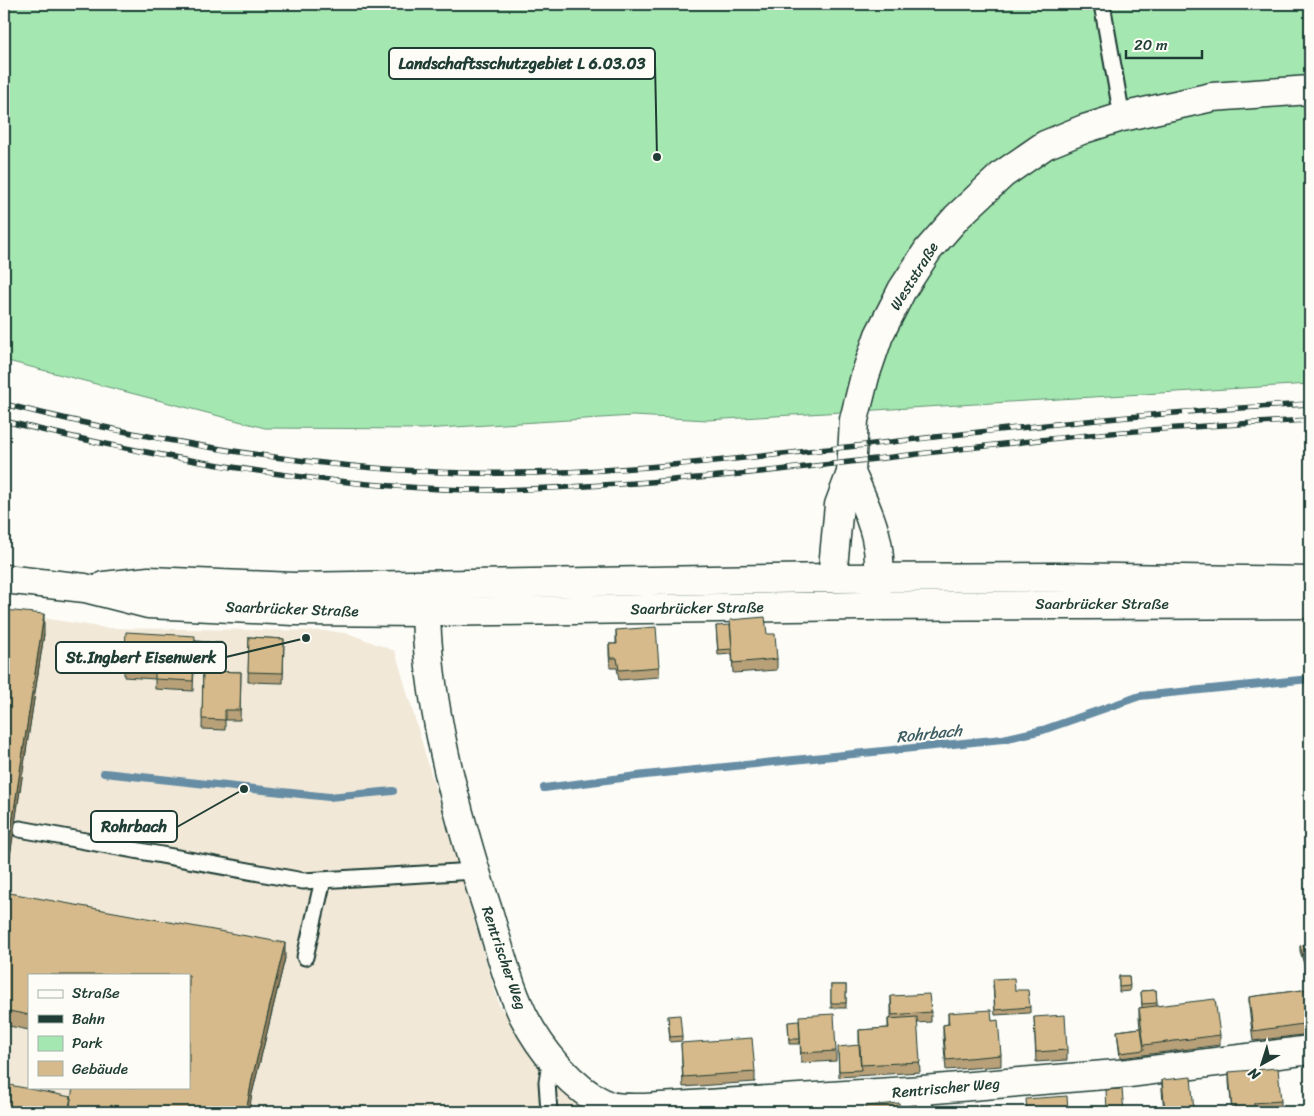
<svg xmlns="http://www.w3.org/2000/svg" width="1314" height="1116" viewBox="0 0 1314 1116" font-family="Sriracha,sans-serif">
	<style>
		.built { fill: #f1e8d7; fill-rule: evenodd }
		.green { fill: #a5e7b1; stroke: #629272 }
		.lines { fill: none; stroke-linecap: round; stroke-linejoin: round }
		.stream { stroke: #668da4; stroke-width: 8 }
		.lane-casing { stroke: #1f3d34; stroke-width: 19 }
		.street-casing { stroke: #1f3d34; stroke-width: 31 }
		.secondary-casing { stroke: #1f3d34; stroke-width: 31 }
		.lane { stroke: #fdfcf7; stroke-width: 15 }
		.street { stroke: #fdfcf7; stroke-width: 28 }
		.secondary { stroke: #fdfcf7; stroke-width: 28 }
		.rail-casing { stroke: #1f3d34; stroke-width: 5.5 }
		.rail { stroke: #fdfcf7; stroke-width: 4; stroke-dasharray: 11; stroke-linecap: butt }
		.wall { fill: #b8a078; stroke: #1f3d34 }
		.shaded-wall { fill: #968261; stroke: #1f3d34 }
		.building { fill: #d6ba8b; stroke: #1f3d34 }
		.labels { text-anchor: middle; stroke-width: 4; stroke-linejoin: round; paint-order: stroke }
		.street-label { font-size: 15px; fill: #1f3d34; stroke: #fdfcf7 }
		.water-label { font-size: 16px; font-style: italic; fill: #3c5e63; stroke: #fdfcf7 }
		.leader { fill: none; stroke: #1f3d34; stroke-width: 2 }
		.callout-dot { fill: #1f3d34; stroke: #fdfcf7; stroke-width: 2 }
		.callout { fill: #fdfcf7; stroke: #1f3d34; stroke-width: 2 }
		.callout-label { font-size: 16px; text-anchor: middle; font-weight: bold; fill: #1f3d34 }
	</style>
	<rect width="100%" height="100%" fill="#fdfcf7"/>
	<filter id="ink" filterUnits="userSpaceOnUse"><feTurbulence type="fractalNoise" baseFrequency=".02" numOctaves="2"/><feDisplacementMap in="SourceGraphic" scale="10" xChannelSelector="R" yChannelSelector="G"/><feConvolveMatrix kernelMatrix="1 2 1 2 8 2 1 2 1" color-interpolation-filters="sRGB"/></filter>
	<g filter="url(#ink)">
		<!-- built -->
		<path class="built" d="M4 612 106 628 331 631 350 634 395 651 499 1005 521 1037 598 1112H4ZM29 975H189V1087H29Z"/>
		<!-- green -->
		<polygon class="green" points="4,4 1310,4 1310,384 708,420 633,416 423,429 265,428 4,360"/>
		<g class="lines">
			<!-- stream -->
			<g class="stream">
				<polyline points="104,773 329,797 393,791"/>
				<polyline points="544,788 645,775 1003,739 1043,730 1140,696 1310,679"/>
			</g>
			<!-- lane casing -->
			<g class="lane-casing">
				<g id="lane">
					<polyline points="1102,4 1122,117"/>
					<polyline points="20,829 303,881 475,871"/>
					<polyline points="305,957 323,880"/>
					<polyline points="923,1090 925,1112"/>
					<polyline points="549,1112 547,1082 551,1057"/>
				</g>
			</g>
			<!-- street casing -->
			<g class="street-casing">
				<path id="street" d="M426 588C423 692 457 815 489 914 499 948 508 983 523 1015 540 1049 572 1089 607 1105 617 1109 634 1108 645 1108L923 1090 1129 1073 1310 1050"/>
			</g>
			<!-- secondary casing -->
			<g class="secondary-casing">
				<g id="secondary">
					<path d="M851 473C869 513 888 550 875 595"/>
					<polyline points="832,578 839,505 851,473 854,420 865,376 879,335 902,290 928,250 957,217 1003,174 1045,145 1084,129 1122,117 1212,97 1310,90"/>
					<polyline points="4,579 85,588 148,604 294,611 426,612 863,606 1310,604"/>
					<polyline points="104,586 149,581 294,587 832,578 1055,577 1310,581"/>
				</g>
			</g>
			<!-- lane -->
			<use href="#lane" class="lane"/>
			<!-- street -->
			<use href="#street" class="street"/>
			<!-- secondary -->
			<use href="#secondary" class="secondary"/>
			<!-- rail casing -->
			<g class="rail-casing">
				<g id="rail">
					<path d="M4 404C156 442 310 469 467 473 597 476 727 460 856 446 1007 429 1158 411 1310 404"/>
					<path d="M4 421C156 458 310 485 467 490 518 491 569 487 619 484 760 475 900 455 1040 440 1130 430 1220 425 1310 420"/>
				</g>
			</g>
			<!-- rail -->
			<use href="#rail" class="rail"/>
		</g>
		<!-- wall -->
		<g class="wall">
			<polygon points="4,610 44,634 4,893 285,958 252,1094 71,1101 189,1087 29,975 29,1030 4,1025"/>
			<polygon points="716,626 767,634 777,659 777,670 733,673 732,654 718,655"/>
			<polygon points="616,630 659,667 659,677 619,680 617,668 610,668 609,654 609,644 616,644"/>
			<polygon points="249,637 284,639 283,683 248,682"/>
			<polygon points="195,641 222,643 221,670 194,669 194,666 193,691 155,689 155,679 124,677 124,667"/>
			<polygon points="203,671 241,672 240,720 225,720 225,730 202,729"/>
			<polygon points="1310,943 1307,974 1300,951 1300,946"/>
			<polygon points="1119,976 1129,976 1130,991 1119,992"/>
			<rect x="831" y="985" width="15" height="23"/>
			<polygon points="993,985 1015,990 1030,1007 1030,1013 995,1015"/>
			<polygon points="1310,989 1310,1034 1253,1041 1249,1007 1249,997"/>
			<polygon points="1156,990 1157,1006 1220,1035 1220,1045 1120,1058 1117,1031 1140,1028 1139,1018 1139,1008 1142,1008 1141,991"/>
			<polygon points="891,996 931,1012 931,1022 917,1023 920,1072 839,1077 838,1052 859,1045 859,1030 888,1028 888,1019 891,1019"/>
			<polygon points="948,1013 992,1021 1001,1055 1001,1066 946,1070 943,1035 943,1025 948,1024"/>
			<polygon points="668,1016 682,1036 682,1041 670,1042"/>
			<polygon points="1034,1017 1067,1050 1067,1060 1036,1062"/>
			<polygon points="788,1022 836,1051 836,1061 801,1063 800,1041 800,1044 789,1044"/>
			<polygon points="681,1043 755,1072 755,1082 683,1087"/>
			<polygon points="1229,1072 1281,1101 1281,1111 1264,1112 1232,1112 1229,1082"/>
			<polygon points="1162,1080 1194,1112 1164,1112 1162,1090"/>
		</g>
		<!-- shaded-wall -->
		<g class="shaded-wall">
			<polygon points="44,614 44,634 4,896 4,876"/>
			<polygon points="285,943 285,958 252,1094 249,1112 246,1112 252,1079"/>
			<polygon points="1310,968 1310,973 1307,974 1307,969"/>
		</g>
		<!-- building -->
		<g class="building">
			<polygon points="4,610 44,614 4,876"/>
			<polygon points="765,617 767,634 775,634 777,659 733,663 730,620"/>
			<polygon points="730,625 732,649 718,650 716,626"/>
			<polygon points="656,627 659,667 619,670 617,658 610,658 609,644 617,644 616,630"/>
			<polygon points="126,632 195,636 193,681 155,679 155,669 124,667"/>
			<polygon points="249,637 284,639 283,673 248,672"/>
			<polygon points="195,641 222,643 221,665 194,663"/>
			<polygon points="203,671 241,672 240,710 225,710 225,720 202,719"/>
			<polygon points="4,892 285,943 252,1079 246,1112 69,1112 73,1087 189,1087 189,975 29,975 29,1015 4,1010"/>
			<polygon points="1310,943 1310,968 1307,969 1300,946"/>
			<polygon points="1119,976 1129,976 1130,986 1119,987"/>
			<polygon points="1014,978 1015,990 1028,990 1030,1007 995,1010 993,979"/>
			<rect x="831" y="985" width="15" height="18"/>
			<polygon points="1310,989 1310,1023 1253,1031 1249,997"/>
			<polygon points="1156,990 1157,1003 1142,1004 1141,991"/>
			<polygon points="929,994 931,1012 892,1015 891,996"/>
			<polygon points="1215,999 1220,1035 1144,1045 1139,1008"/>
			<polygon points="991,1010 992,1021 998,1020 1001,1055 946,1060 943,1025 949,1024 948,1013"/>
			<polygon points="834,1014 836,1051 801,1053 799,1016"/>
			<polygon points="680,1015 682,1036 670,1037 668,1016"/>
			<polygon points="1065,1015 1067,1050 1036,1052 1034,1017"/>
			<polygon points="917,1017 920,1062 861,1065 859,1030 889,1028 888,1019"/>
			<polygon points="799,1021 800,1039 789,1039 788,1022"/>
			<polygon points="1141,1028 1144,1050 1120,1053 1117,1031"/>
			<polygon points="752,1038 755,1072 683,1077 681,1043"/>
			<polygon points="859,1045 861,1070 839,1071 838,1047"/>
			<polygon points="1278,1068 1281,1101 1254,1103 1254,1108 1232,1110 1229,1072"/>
			<polygon points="1191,1077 1194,1112 1165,1112 1162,1080"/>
			<polygon points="4,1084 71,1097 68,1112 4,1112"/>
			<polygon points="1122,1089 1124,1112 1107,1112 1106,1090"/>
			<polygon points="1067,1096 1068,1112 1027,1112 1026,1099"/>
			<polygon points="899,1103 900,1112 866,1112 866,1106"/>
			<polygon points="997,1109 997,1112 955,1112"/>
		</g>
	</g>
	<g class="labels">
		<!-- street labels -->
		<g class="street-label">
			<text transform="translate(914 276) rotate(-58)" y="5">Weststraße</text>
			<text x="1102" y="609">Saarbrücker Straße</text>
			<text transform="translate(697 608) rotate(-1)" y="5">Saarbrücker Straße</text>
			<text transform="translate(292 609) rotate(2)" y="5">Saarbrücker Straße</text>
			<text transform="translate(504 958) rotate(71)" y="5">Rentrischer Weg</text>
			<text transform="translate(946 1088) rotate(-5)" y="5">Rentrischer Weg</text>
		</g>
		<!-- water labels -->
		<g class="water-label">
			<text transform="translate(929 733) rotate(-6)" y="6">Rohrbach</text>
		</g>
	</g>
	<!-- callouts -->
	<path class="leader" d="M657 157L655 63M306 638L226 657M244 789L177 827"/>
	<g class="callout-dot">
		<circle cx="657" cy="157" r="5"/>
		<circle cx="306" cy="638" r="5"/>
		<circle cx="244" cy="789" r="5"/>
	</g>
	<g class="callout">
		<rect x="389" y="48" width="266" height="31" rx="5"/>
		<rect x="56" y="642" width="170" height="31" rx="5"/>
		<rect x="91" y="811" width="86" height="31" rx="5"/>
	</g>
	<g class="callout-label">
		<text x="522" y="69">Landschaftsschutzgebiet L 6.03.03</text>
		<text x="141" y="663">St.Ingbert Eisenwerk</text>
		<text x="134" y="832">Rohrbach</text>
	</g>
	<!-- margin -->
	<rect width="1314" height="1116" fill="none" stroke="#fdfcf7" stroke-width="20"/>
	<rect x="10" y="10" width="1294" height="1096" fill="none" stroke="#1f3d34" stroke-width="2" filter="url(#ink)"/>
	<!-- legend -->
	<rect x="28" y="974" width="162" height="115" fill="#fdfcf7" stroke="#a4b0a9"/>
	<rect x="38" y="990" width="25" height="8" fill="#fdfcf7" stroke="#a4b0a9"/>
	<text x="72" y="998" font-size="15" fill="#1f3d34">Straße</text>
	<rect x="38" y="1015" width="25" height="8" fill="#1f3d34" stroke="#a4b0a9"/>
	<text x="72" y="1024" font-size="15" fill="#1f3d34">Bahn</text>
	<rect x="38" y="1036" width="25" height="15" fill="#a5e7b1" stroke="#a4b0a9"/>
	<text x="72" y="1048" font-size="15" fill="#1f3d34">Park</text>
	<rect x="38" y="1061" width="25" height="15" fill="#d6ba8b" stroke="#a4b0a9"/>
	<text x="72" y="1074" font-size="15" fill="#1f3d34">Gebäude</text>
	<!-- north arrow -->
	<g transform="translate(1262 1064) rotate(219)" stroke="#fdfcf7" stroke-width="4" paint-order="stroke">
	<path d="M0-4L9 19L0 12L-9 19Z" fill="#1f3d34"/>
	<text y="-8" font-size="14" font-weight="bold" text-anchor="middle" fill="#1f3d34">N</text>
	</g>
	<!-- scale -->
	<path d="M1126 50v8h76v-8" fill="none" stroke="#1f3d34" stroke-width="2.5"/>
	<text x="1134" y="50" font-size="15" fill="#1f3d34" stroke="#fdfcf7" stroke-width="4" paint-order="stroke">20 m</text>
</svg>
